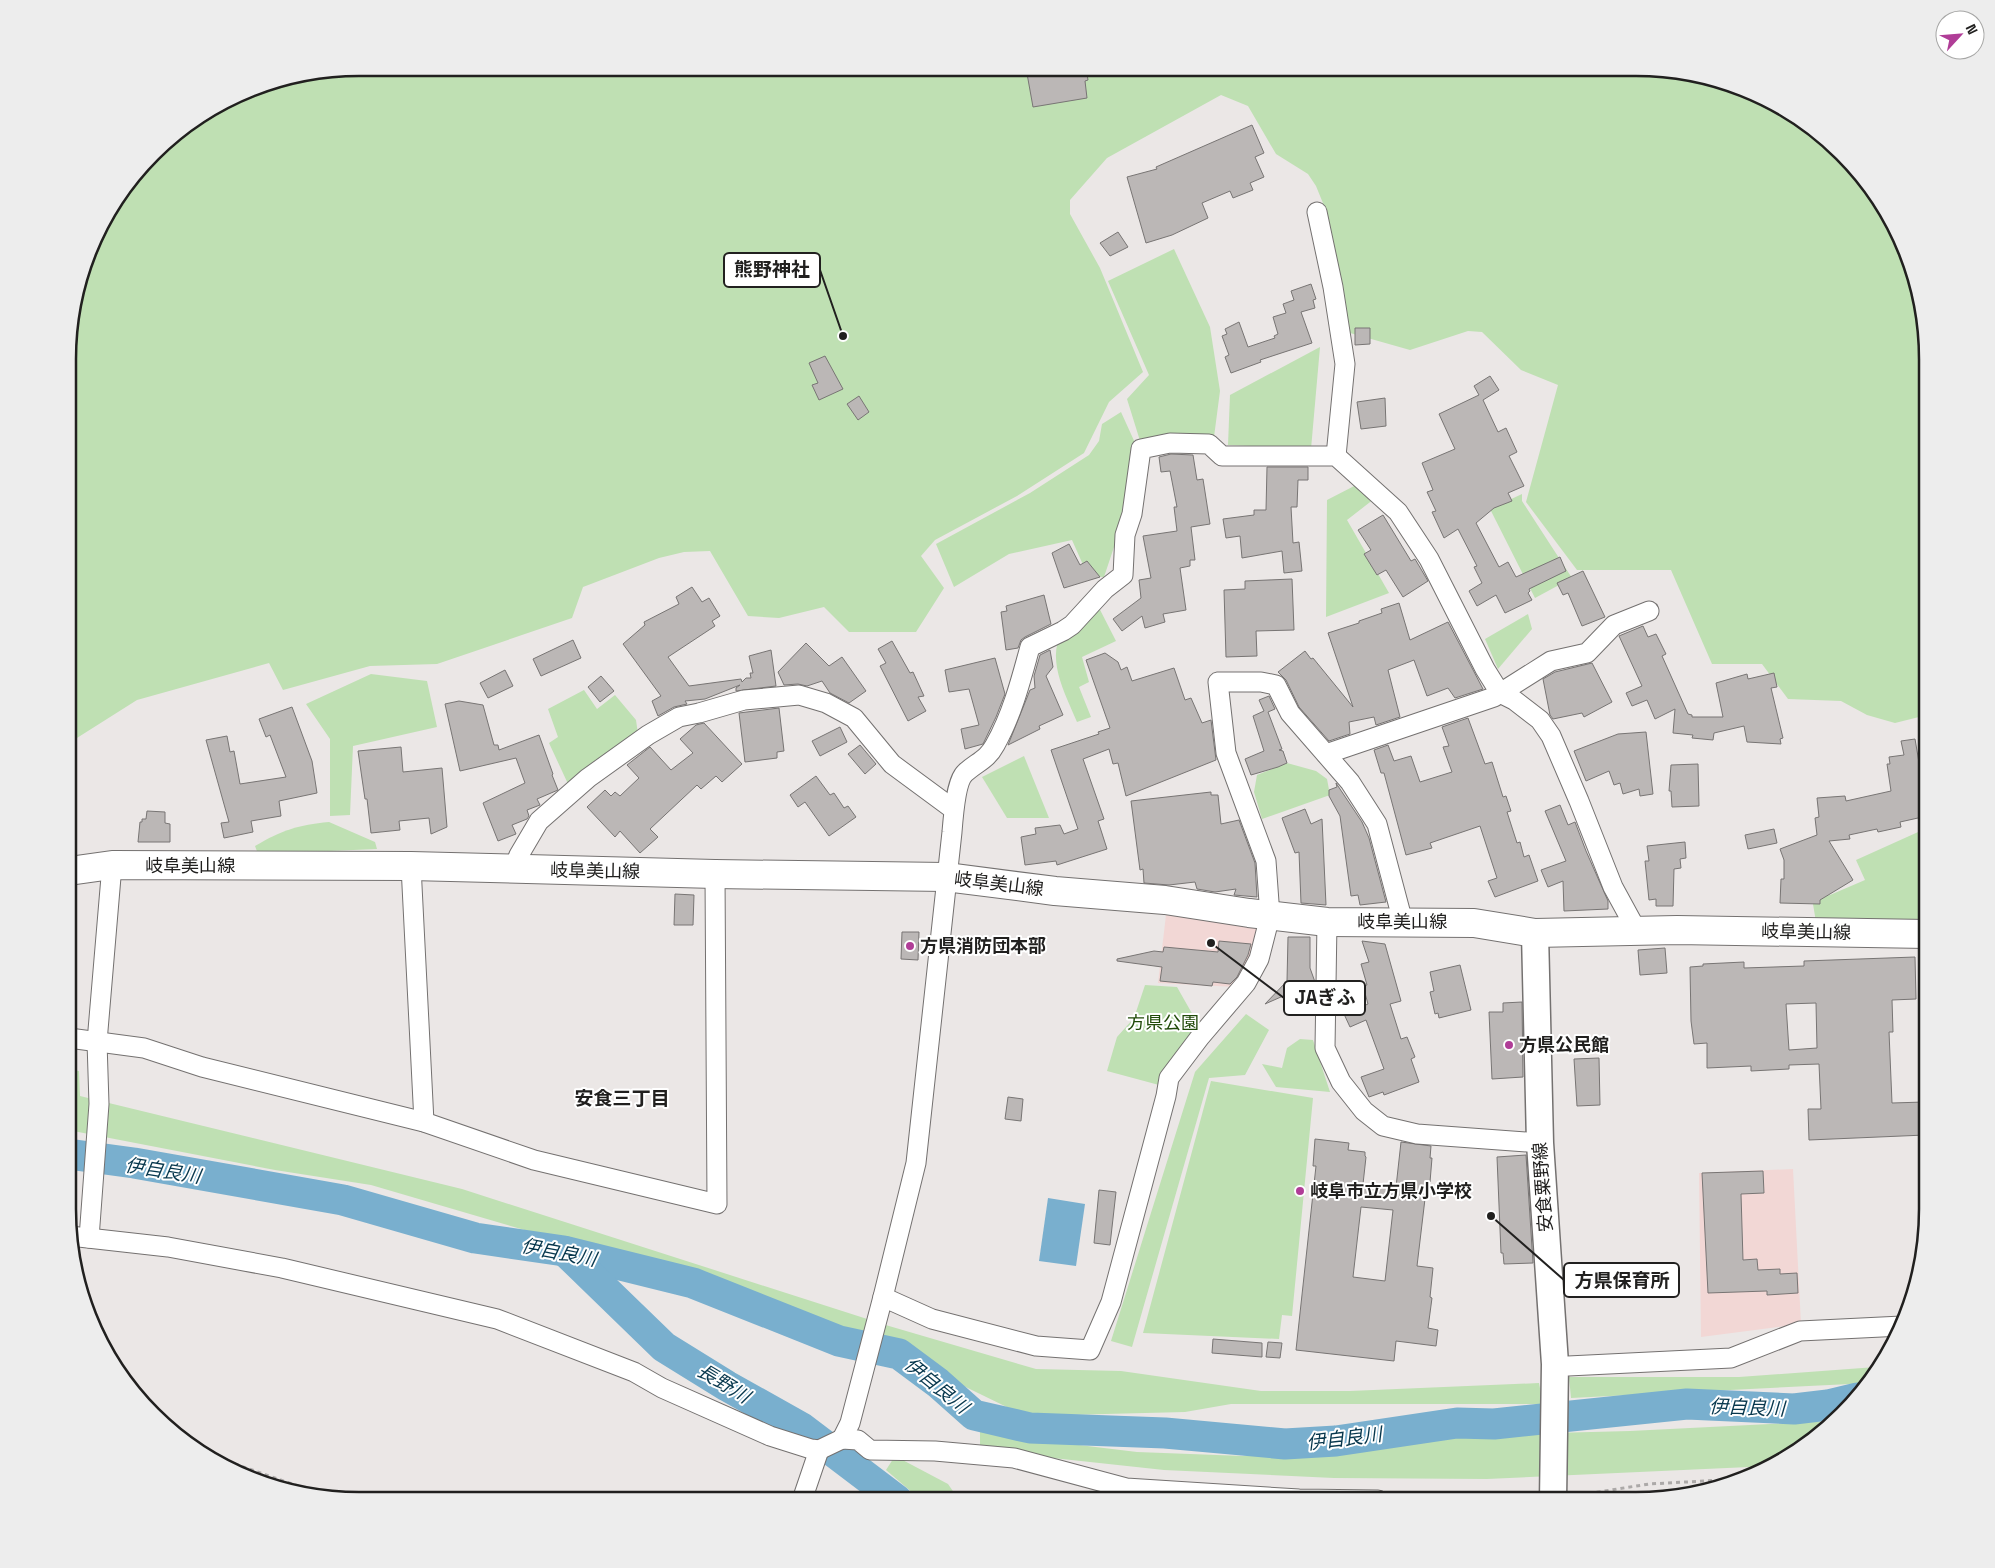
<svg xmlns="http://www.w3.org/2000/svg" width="1995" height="1568" viewBox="0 0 1995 1568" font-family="'Space Grotesk','Noto Sans JP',sans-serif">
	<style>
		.commercial { fill: #f2d7d5 }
		.green { fill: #bfe0b3 }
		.water { fill: #79afce }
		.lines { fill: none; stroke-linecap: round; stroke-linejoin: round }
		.river { stroke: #79afce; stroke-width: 31 }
		.building { fill: #bbb7b6; stroke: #787574; fill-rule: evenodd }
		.minor-casing { stroke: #747170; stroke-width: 21 }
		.secondary-casing { stroke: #747170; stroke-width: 29 }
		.primary-casing { stroke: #747170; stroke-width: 30 }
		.path { stroke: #aca9a8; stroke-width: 3; stroke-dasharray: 4 4; stroke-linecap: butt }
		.minor { stroke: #fff; stroke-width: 19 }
		.secondary { stroke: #fff; stroke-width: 26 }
		.primary { stroke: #fff; stroke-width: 28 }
		.poi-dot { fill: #b03d97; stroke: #fff; stroke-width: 2 }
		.labels { text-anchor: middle; stroke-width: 4; stroke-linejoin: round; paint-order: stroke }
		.street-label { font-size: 18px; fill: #21201f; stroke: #fff }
		.poi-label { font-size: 18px; font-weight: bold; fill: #21201f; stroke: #fff; text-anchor: start }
		.park-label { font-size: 18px; fill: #204a09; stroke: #fff }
		.neighbourhood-label { font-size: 19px; font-weight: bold; fill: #21201f; stroke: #fff }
		.water-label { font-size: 19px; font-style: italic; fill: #07374d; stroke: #fff }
		.rim { fill: none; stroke: #21201f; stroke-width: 2.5 }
		.leader { fill: none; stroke: #21201f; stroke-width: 2 }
		.callout-dot { fill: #21201f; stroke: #fff; stroke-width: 2 }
		.callout { fill: #fff; stroke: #21201f; stroke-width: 2 }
		.callout-label { font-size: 19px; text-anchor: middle; font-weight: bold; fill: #21201f }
	</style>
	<rect width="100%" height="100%" fill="#ebe7e6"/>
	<!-- commercial -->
	<g class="commercial">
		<polygon points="1166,915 1262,928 1255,957 1236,987 1158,983"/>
		<polygon points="1793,1169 1801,1324 1701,1337 1699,1173"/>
	</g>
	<!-- green -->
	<g class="green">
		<polygon points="359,68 1654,68 1748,90 1828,140 1867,182 1905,247 1927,359 1927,715 1895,723 1867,715 1841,701 1788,699 1762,664 1712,664 1671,570 1577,570 1526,502 1558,385 1521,370 1482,332 1468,331 1410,350 1343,331 1342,292 1327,213 1316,186 1308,174 1276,154 1248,106 1221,95 1107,158 1070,200 1070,214 1100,268 1143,372 1109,402 1084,453 1017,496 935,540 921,556 944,588 916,632 849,632 824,607 779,618 748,616 710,551 684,552 659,558 583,587 572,618 437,664 370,666 283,690 269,663 137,700 69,743 70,321 106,214 167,140 265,83"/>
		<polygon points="1174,249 1210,327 1220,391 1214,437 1141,444 1127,399 1149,375 1108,281"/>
		<polygon points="1320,347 1311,449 1228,445 1230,395"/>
		<polygon points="1121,412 1136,445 1115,544 1104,577 1088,576 1072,540 1009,554 954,587 936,544 1030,493 1089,455 1099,441 1102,424"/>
		<polygon points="1360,483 1374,499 1347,520 1389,593 1326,617 1327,500"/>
		<polygon points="1522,494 1522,501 1572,578 1535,598 1490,509"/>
		<path d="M1095 600 1116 641 1082 657 1089 682 1079 687 1091 717 1077 722C1065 693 1043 655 1066 626 1074 617 1086 608 1095 600Z"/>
		<polygon points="1528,614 1532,629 1498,669 1485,639"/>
		<polygon points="371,674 427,681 437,727 353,746 350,815 330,816 330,739 306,704"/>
		<polygon points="584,690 597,709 615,695 636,720 638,734 569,786 549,743 558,737 548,709"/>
		<polygon points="1024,756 1049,818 1007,818 982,777"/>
		<polygon points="1287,763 1316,771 1327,779 1330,795 1262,819 1254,792 1257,775"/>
		<path d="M329 822 375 842 377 849 258 854 255 846C282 830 298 825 329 822Z"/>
		<polygon points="1927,828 1927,923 1816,922 1812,898 1830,895 1865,880 1856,860"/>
		<polygon points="1145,985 1177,987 1198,1024 1159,1085 1107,1071 1117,1037 1134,1018"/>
		<polygon points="1246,1014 1269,1030 1245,1075 1209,1078 1132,1347 1111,1341 1195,1072"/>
		<polygon points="1300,1039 1313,1040 1330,1092 1276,1087 1262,1064 1282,1068 1287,1048"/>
		<polygon points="68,1069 79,1071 80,1096 462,1189 889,1326 1036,1369 1121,1371 1261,1391 1350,1391 1539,1383 1543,1404 1231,1404 1185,1412 1025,1416 939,1374 917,1356 640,1261 528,1231 371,1185 275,1170 68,1130"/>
		<polygon points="1211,1081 1313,1098 1292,1316 1282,1315 1279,1339 1143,1333"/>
		<polygon points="1876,1367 1865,1385 1850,1384 1571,1398 1569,1377 1739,1377"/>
		<polygon points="1833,1421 1798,1451 1771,1466 1487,1479 1334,1478 1164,1470 1053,1458 980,1445 980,1430 1046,1441 1137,1452 1243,1456 1479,1435 1630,1431"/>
		<polygon points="895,1456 948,1484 959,1500 921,1500 886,1470"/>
	</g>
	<!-- water -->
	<polygon class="water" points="1048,1198 1085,1204 1076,1266 1039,1261"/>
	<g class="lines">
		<!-- river -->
		<g class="river">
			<polyline points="68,1154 134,1163 343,1200 475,1238 564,1251 693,1283 839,1341 899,1354 938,1383 974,1415 1030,1428 1165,1433 1285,1444 1336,1441 1457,1423 1494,1424 1687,1404 1794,1409 1828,1405 1857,1398"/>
			<polyline points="566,1252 664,1347 727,1386 802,1428 897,1500"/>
		</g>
	</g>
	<!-- building -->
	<g class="building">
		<polygon points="1026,68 1086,68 1088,80 1085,81 1087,98 1033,107"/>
		<polygon points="1252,125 1264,153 1255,157 1264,177 1250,183 1253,190 1233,198 1230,191 1202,203 1208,218 1172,235 1146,243 1127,177 1157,169 1156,167"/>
		<polygon points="1118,232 1128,247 1110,256 1100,243"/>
		<polygon points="1311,284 1316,299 1313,300 1315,308 1301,312 1312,343 1260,360 1261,362 1231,373 1225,357 1229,355 1222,336 1227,334 1225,329 1239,322 1248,347 1275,338 1274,336 1278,334 1273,317 1286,313 1283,304 1294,300 1291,291"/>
		<polygon points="1355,328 1370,328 1370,344 1355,345"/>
		<polygon points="825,356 843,389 819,400 812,385 818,383 809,363"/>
		<polygon points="1490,376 1499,390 1483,400 1498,432 1506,428 1517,452 1509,456 1524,486 1508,493 1512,501 1494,508 1476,523 1499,567 1508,562 1516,577 1560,557 1566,571 1529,589 1530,591 1528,593 1532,600 1505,613 1496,595 1477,606 1469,591 1482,583 1474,567 1477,566 1458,529 1444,538 1432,512 1436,511 1427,492 1433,490 1422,463 1455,449 1439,414 1479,395 1474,386"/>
		<polygon points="859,396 869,412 858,420 847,404"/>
		<polygon points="1385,398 1386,426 1361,429 1357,402"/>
		<polygon points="1171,454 1193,455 1197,480 1203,479 1210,524 1191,527 1195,560 1190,560 1190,566 1180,568 1186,610 1163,614 1165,622 1145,628 1142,616 1122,631 1113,619 1141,598 1139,580 1151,578 1143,536 1177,531 1174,507 1177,507 1170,471 1161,472 1159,457"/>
		<polygon points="1267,467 1308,467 1308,480 1298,480 1297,507 1291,507 1293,543 1299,542 1302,571 1284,573 1282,551 1242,558 1240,536 1226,538 1223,519 1254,515 1254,510 1266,510"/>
		<polygon points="1383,515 1411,561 1415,559 1428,581 1403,597 1386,570 1377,575 1364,554 1371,550 1358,530"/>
		<polygon points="1069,544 1080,565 1087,561 1100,577 1064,588 1052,553"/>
		<polygon points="1583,571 1605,617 1582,626 1568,593 1563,595 1557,583"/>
		<polygon points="1292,579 1294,630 1256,631 1257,656 1226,657 1224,590 1245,589 1245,581"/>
		<polygon points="692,587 702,602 709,598 720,616 712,621 715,626 668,657 689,686 741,679 742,682 746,678 751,678 750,673 753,673 749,656 771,650 776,686 736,691 736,688 740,685 705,699 685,701 687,704 674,707 658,716 652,701 661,696 623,644 645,625 644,622 679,604 676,597"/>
		<polygon points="1044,595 1051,624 1025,637 1021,640 1018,648 1006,650 1001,612 1007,611 1006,606"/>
		<polygon points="1399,603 1410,640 1448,622 1483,689 1455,698 1448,688 1427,696 1414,660 1388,670 1400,717 1376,725 1374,717 1349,722 1350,734 1329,741 1299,707 1286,680 1278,672 1305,651 1311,659 1313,658 1353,707 1328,633 1359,623 1359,621 1382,613 1381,609"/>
		<polygon points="1643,626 1648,637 1656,634 1666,654 1662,656 1688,714 1692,715 1692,717 1723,717 1716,683 1747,674 1748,679 1774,673 1777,687 1771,688 1783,738 1780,739 1781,744 1747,742 1744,726 1714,733 1713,740 1692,738 1693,735 1673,733 1675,709 1655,719 1647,700 1632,706 1626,693 1642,686 1619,636"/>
		<polygon points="573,640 581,658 541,676 533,659"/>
		<polygon points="892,641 910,673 913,672 924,696 918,697 926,711 908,721 880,666 886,663 878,649"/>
		<polygon points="806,643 829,666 842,657 866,691 849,703 830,693 822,681 807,686 798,684 784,685 778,672"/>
		<polygon points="1050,650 1053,667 1046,676 1063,715 1039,726 1040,729 1008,745 1030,690 1035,688 1034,676 1040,655"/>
		<polygon points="1105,653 1118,662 1121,670 1127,667 1132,681 1174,668 1185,700 1191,698 1202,723 1211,720 1216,760 1126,796 1118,763 1113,764 1109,749 1083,759 1104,819 1098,821 1107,849 1057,865 1056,861 1025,865 1021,837 1036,834 1035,828 1060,825 1064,834 1078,829 1051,750 1099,734 1098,732 1110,728 1086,660"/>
		<polygon points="995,658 1005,694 996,717 983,744 965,749 961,729 979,725 969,689 949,692 945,670"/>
		<polygon points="1592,663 1612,702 1584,717 1582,713 1553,719 1550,715 1543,679 1555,672"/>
		<polygon points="505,670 513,686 488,698 480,683"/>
		<polygon points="601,676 614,691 600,702 588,687"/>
		<polygon points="1269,696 1275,709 1268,712 1282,749 1279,750 1283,751 1287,763 1278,767 1251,775 1245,759 1264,751 1253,716 1264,711 1259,700"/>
		<polygon points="459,701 483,705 494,745 498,745 499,750 539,735 553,774 552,775 558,790 537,799 540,805 527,810 529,816 527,819 512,825 516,834 498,841 483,803 525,783 516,758 460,771 445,704"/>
		<polygon points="292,707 312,761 317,793 279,801 281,816 251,821 253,832 224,838 221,823 229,822 206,740 227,736 230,752 234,751 240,784 286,777 270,735 266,737 259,719"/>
		<polygon points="779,708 784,751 777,752 777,758 745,762 739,713"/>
		<polygon points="1468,718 1485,764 1492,762 1503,797 1506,796 1511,811 1507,812 1517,843 1520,842 1524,857 1529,855 1538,881 1495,897 1488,881 1497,878 1480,826 1430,843 1432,848 1406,855 1384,773 1381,773 1374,750 1388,745 1394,761 1411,756 1420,782 1452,772 1443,747 1449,746 1442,727"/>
		<polygon points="704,723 742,764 722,782 716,776 701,789 697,785 650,829 658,837 640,853 620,831 615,837 587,807 605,790 611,796 615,792 620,796 639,778 627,765 650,747 671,770 693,753 680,739 696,725"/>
		<polygon points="840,727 847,742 820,756 812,741"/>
		<polygon points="1646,732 1653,794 1640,796 1639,789 1623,794 1620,783 1614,785 1609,771 1586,781 1574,751 1618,734"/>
		<polygon points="1915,739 1923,786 1927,785 1927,816 1900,822 1901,827 1878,832 1877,829 1849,835 1850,839 1829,841 1853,880 1820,900 1820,904 1780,903 1781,879 1784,879 1784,860 1780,849 1817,835 1815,818 1819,817 1817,798 1845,796 1846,801 1891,791 1887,764 1890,764 1889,757 1904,755 1901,741"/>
		<polygon points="860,745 876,764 865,774 848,754"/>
		<polygon points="401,747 403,772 442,768 447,827 431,834 429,818 399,821 400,830 371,833 367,799 365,799 358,751"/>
		<polygon points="1698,764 1699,806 1672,807 1671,791 1669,791 1671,765"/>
		<polygon points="816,776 830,795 834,793 844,808 848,806 856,817 829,836 805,802 798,807 790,795"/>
		<polygon points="1336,783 1362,822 1369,838 1386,902 1360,905 1358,895 1351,896 1340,816 1329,796 1329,790 1337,787"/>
		<polygon points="1211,792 1211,795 1218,795 1221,824 1239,820 1255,863 1257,897 1234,895 1236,889 1215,892 1197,889 1195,882 1169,885 1144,883 1143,869 1140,870 1131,801"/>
		<polygon points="1560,805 1568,825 1575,822 1586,851 1608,901 1608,909 1564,911 1563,881 1548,887 1541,870 1566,861 1545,811"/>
		<polygon points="1305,809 1311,824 1322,819 1326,905 1301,903 1299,852 1295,853 1282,818"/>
		<polygon points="147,811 165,812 165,823 170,824 170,842 138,842 140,822 142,822 142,819 146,819"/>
		<polygon points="1774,829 1777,843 1748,849 1745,835"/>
		<polygon points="1685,842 1686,858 1680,859 1681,868 1674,869 1673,906 1656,906 1656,899 1649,900 1645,861 1649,861 1647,846"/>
		<polygon points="675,894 694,895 693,925 674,925"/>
		<polygon points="902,932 919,932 918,960 901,959"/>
		<polygon points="1288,937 1310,937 1310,968 1315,982 1265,1004 1287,981"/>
		<polygon points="1219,941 1251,944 1248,955 1237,977 1230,984 1213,982 1212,986 1160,981 1162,967 1117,961 1117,959 1154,951 1163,952 1164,947 1218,952"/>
		<polygon points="1362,941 1385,944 1401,1001 1390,1004 1401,1039 1407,1037 1415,1057 1411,1059 1419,1082 1384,1095 1383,1092 1369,1097 1361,1077 1384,1069 1366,1020 1350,1027 1344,1014 1368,1004 1363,986 1367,985 1361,964 1369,962"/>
		<polygon points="1665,948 1667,973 1640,975 1638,950"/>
		<path d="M1915 957 1916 999 1892 1000 1893 1032H1889L1892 1103 1924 1102 1925 1135 1809 1140 1808 1109H1821L1819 1064 1789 1065V1069L1751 1071V1066L1707 1068V1043L1694 1044 1691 1021 1690 967 1703 966V964L1744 962V968L1804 966V961ZM1816 1003 1817 1048 1789 1050 1786 1004Z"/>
		<polygon points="1460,965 1471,1010 1439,1018 1438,1013 1435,1014 1430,992 1434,991 1430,972"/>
		<polygon points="1522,1002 1523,1077 1492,1079 1489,1012 1503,1012 1503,1003"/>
		<polygon points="1599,1058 1600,1105 1577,1106 1574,1059"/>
		<polygon points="1008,1097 1023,1099 1021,1121 1005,1119"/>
		<path d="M1315 1139 1349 1143 1348 1150 1365 1152V1156L1366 1157 1363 1184 1396 1187 1401 1142 1431 1146 1430 1158H1432L1430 1182H1427L1417 1266 1433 1268 1430 1297 1432 1298 1428 1328 1438 1330 1436 1346 1396 1341 1394 1361 1296 1350 1316 1166H1313ZM1361 1207 1393 1210 1385 1281 1353 1277Z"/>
		<polygon points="1526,1155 1533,1263 1504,1264 1503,1253 1501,1253 1497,1157"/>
		<polygon points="1763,1171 1764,1193 1741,1194 1743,1260 1757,1259 1758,1270 1780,1269 1780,1274 1797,1273 1798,1293 1767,1295 1767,1291 1708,1293 1702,1173"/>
		<polygon points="1099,1190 1116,1192 1110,1245 1094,1243"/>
		<polygon points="1213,1339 1262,1343 1262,1357 1212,1353"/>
		<polygon points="1268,1342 1282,1343 1280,1358 1266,1357"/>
	</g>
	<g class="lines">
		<!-- minor casing -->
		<g class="minor-casing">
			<g id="minor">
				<polyline points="1317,212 1333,287 1345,364 1336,456"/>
				<polyline points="1326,754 1494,697 1551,661 1587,653 1614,625 1649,611"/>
				<polyline points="411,866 424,1122"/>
				<polyline points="513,870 519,855 539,821 588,778 648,735 679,717 699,713 744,700 799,695 826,703 854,718 892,764 953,809"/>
				<polyline points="1327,922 1325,1048 1341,1082 1364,1111 1383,1126 1417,1134 1540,1143"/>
				<polyline points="69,1038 144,1048 202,1067 424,1122 534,1160 717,1204 715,874"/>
				<polyline points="70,1236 168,1247 282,1268 497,1319 634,1372 662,1388 770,1436 811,1449 819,1450 842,1439 858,1440 870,1450 935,1451 1014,1458 1126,1488 1299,1499 1378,1500"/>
				<polyline points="89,1238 99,1104 97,1042 112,865"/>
				<polyline points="883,1297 932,1319 1036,1346 1090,1350 1111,1302 1166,1096 1169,1078 1200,1037 1246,983 1259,959 1270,916 1266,861 1226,753 1218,682 1261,682 1276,685 1290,713 1350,782 1377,824 1403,922"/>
				<polyline points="1568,1366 1731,1358 1800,1331 1902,1326"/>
				<path d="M842 1439 850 1423 883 1297 916 1163 952 832C953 819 956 781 965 773 977 762 987 760 995 745 1012 715 1021 680 1030 647L1063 631 1072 625 1105 589 1123 575 1125 535 1132 514 1141 449 1170 443 1209 444 1222 456H1336L1398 512 1429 559 1485 669 1500 693 1514 700 1540 720 1551 736 1579 801 1613 887 1637 931"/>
				<polyline points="802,1500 819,1450"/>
			</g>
		</g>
		<!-- secondary casing -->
		<g class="secondary-casing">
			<polyline id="secondary" points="1535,933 1540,1143 1555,1364 1553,1500"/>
		</g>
		<!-- primary casing -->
		<g class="primary-casing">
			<polyline id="primary" points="69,871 112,865 411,866 715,874 946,877 1055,891 1165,900 1249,913 1327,922 1474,923 1535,933 1677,930 1927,934"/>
		</g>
		<!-- path -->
		<g class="path">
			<polyline points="212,1456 335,1499"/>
			<polyline points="1573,1496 1649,1484 1742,1479"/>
		</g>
		<!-- minor -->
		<use href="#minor" class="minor"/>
		<!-- secondary -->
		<use href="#secondary" class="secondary"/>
		<!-- primary -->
		<use href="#primary" class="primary"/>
	</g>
	<!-- markers -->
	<g class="poi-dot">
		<circle cx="910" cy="946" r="5"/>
		<circle cx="1509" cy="1045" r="5"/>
		<circle cx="1300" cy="1191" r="5"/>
	</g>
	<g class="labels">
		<!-- street labels -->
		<g class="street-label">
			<text x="190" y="872">岐阜美山線</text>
			<text transform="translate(595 871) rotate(1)" y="6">岐阜美山線</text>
			<text transform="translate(999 884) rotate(7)" y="6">岐阜美山線</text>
			<text x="1402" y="928">岐阜美山線</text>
			<text transform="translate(1806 932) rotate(1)" y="6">岐阜美山線</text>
			<text transform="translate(1543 1187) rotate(-94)" y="6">安食粟野線</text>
		</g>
		<!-- poi labels -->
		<g class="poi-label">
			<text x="920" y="952">方県消防団本部</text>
			<text x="1519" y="1051">方県公民館</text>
			<text x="1310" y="1197">岐阜市立方県小学校</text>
		</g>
		<!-- park labels -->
		<g class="park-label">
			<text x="1163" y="1029">方県公園</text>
		</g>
		<!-- neighbourhood labels -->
		<g class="neighbourhood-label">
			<text x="622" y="1105">安食三丁目</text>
		</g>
		<!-- water labels -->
		<g class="water-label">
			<text transform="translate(163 1170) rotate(9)" y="7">伊自良川</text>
			<text transform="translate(559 1252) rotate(11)" y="7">伊自良川</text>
			<text transform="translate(724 1383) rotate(31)" y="7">長野川</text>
			<text transform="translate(937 1385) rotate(39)" y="7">伊自良川</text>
			<text transform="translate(1747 1407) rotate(2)" y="7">伊自良川</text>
			<text transform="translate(1344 1438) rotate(-7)" y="7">伊自良川</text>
		</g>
	</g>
	<!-- crop -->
	<path d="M0 0H1995V1568H0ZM359 76H1636A283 283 0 0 1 1919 359V1209A283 283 0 0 1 1636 1492H359A283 283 0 0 1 76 1209V359A283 283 0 0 1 359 76Z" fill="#ededed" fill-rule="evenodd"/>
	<path class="rim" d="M359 76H1636A283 283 0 0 1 1919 359V1209A283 283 0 0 1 1636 1492H359A283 283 0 0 1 76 1209V359A283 283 0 0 1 359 76Z"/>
	<!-- callouts -->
	<path class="leader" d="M843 336L820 270M1211 943L1284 998M1491 1216L1564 1280"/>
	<g class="callout-dot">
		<circle cx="843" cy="336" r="5"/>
		<circle cx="1211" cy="943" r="5"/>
		<circle cx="1491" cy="1216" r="5"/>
	</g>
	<g class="callout">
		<rect x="724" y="253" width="96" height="34" rx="5"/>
		<rect x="1284" y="981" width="81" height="34" rx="5"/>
		<rect x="1564" y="1263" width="115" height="34" rx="5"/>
	</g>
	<g class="callout-label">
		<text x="772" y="276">熊野神社</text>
		<text x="1325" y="1004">JAぎふ</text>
		<text x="1622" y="1287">方県保育所</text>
	</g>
	<!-- north arrow -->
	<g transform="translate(1960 35) rotate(64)"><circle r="24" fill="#ffffff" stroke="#a6a6a5"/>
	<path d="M0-4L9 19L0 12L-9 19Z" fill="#b03d97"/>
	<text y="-8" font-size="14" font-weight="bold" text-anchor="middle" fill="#21201f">N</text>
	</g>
</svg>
